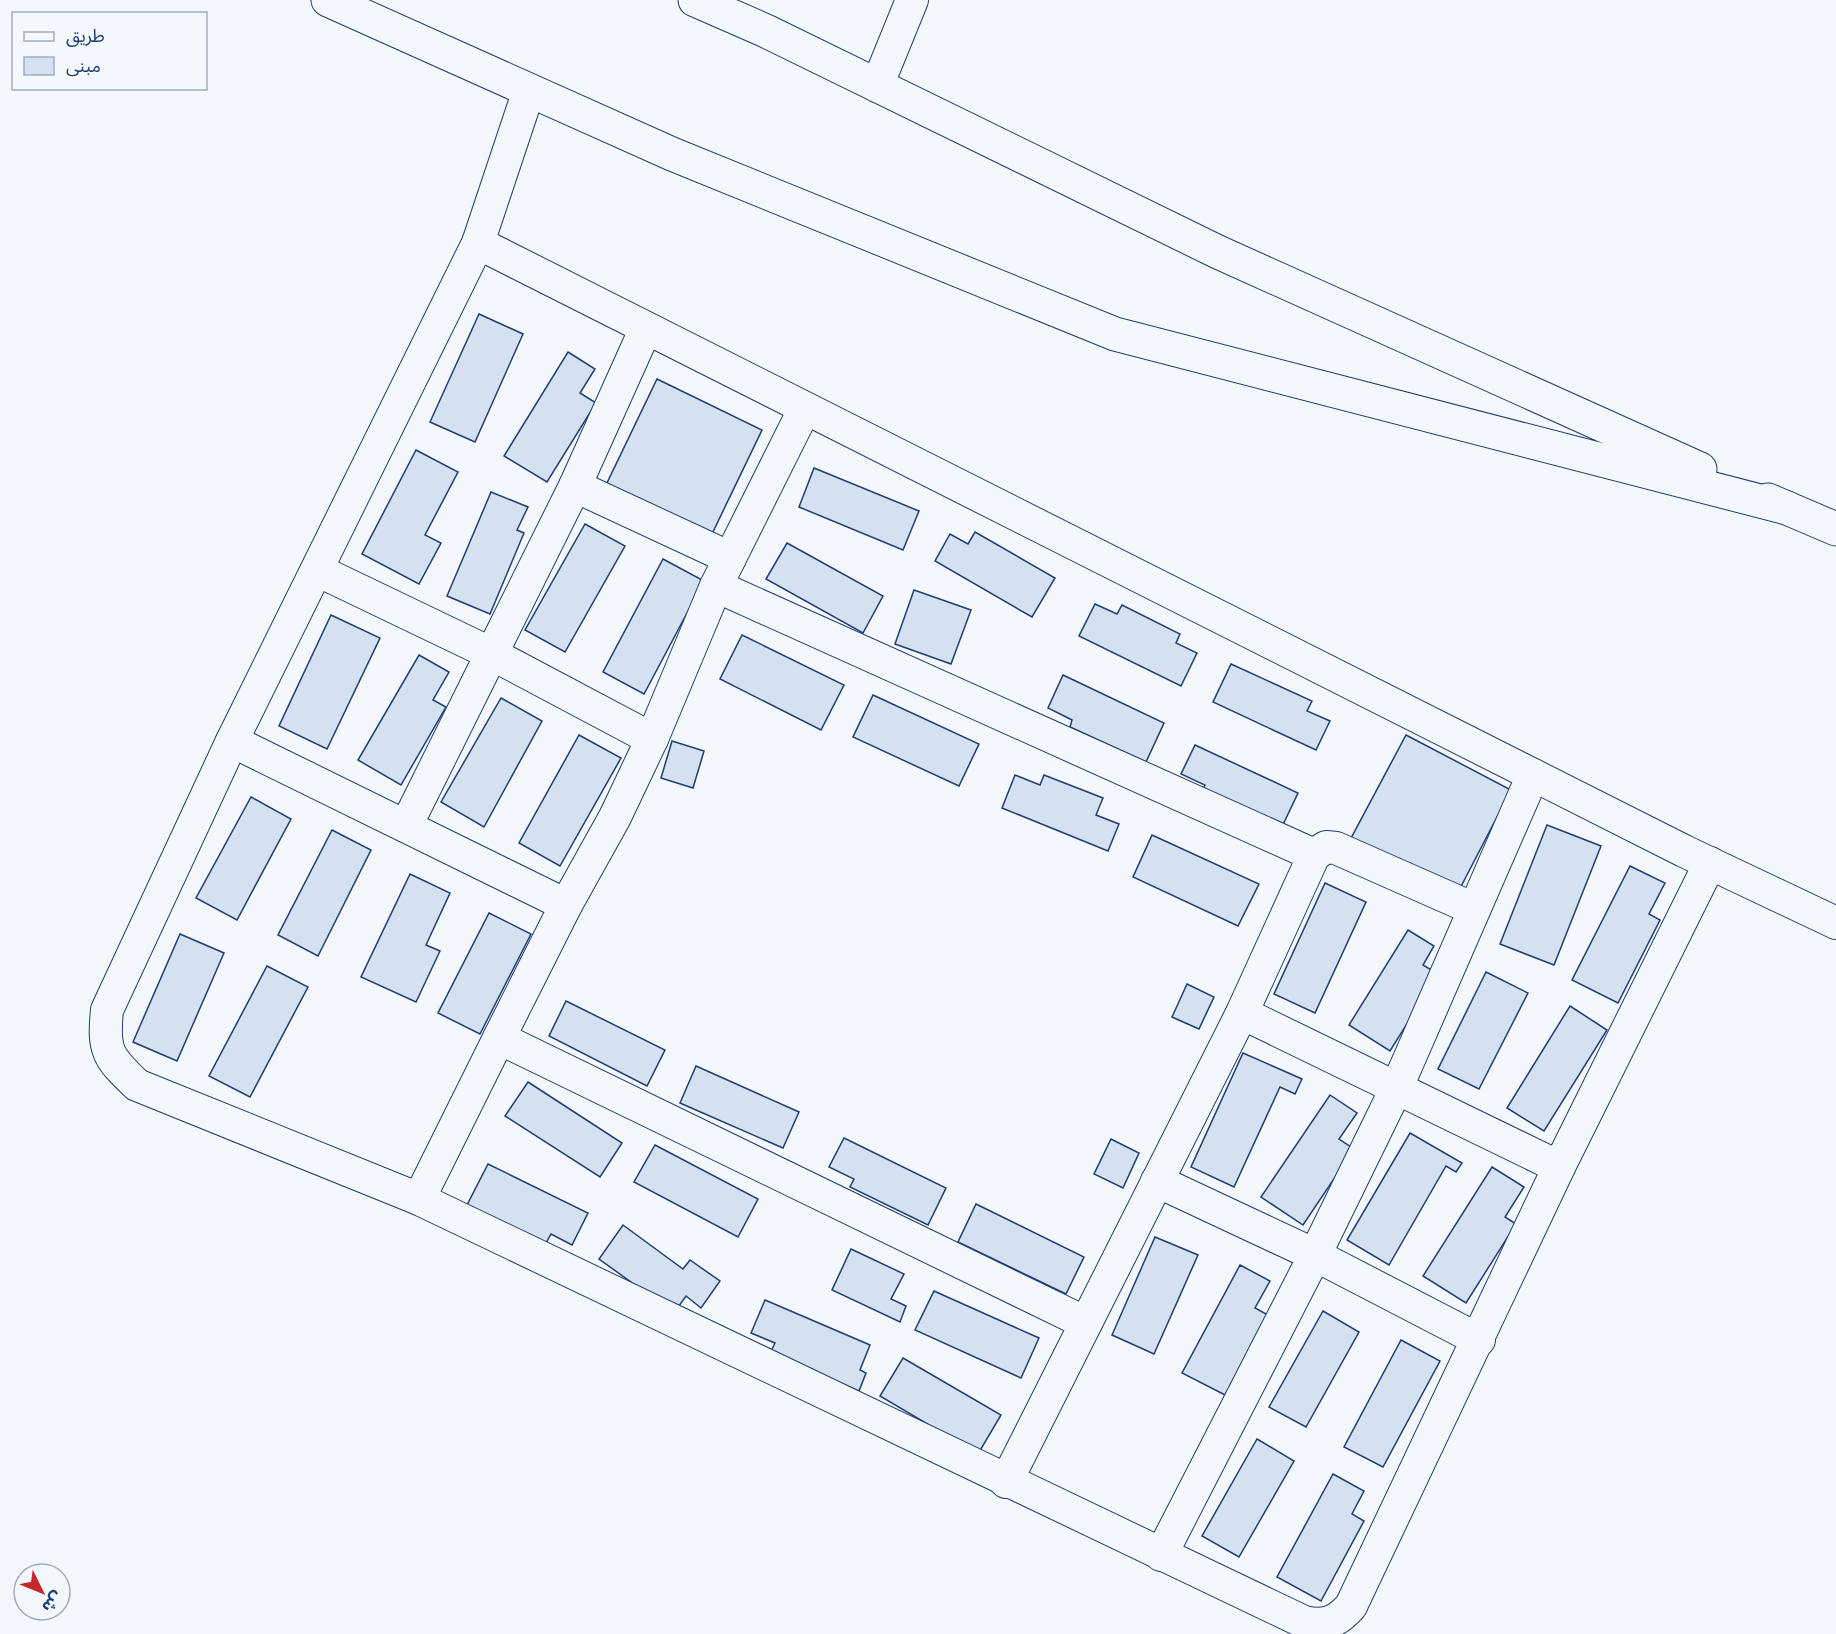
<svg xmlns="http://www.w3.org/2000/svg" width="1836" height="1634" viewBox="0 0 1836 1634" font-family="Merriweather,'Noto Sans Arabic',serif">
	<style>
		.building { fill: #d5e0f0; stroke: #1d3f73; stroke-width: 1.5 }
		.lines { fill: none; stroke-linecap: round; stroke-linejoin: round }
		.street-casing { stroke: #1d3f73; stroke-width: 34 }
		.primary-casing { stroke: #1d3f73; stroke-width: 35 }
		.street { stroke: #f4f7fb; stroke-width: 32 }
		.primary { stroke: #f4f7fb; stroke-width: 33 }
	</style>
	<rect width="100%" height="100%" fill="#f4f7fb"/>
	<!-- building -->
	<g class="building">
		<polygon points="479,314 523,334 475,442 430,422"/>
		<polygon points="568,352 595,369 580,393 596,403 547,482 504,456"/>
		<polygon points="657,379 762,430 711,536 606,485"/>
		<polygon points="416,450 458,472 425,535 441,543 419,584 362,554"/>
		<polygon points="814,468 919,511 903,550 799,507"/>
		<polygon points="491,492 528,507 517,530 524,533 490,614 447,596"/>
		<polygon points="585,524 625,546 565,652 525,630"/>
		<polygon points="975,532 1055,578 1032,617 935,561 950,534 968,544"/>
		<polygon points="787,543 883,596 863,633 766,579"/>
		<polygon points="663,559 704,581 644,694 603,672"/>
		<polygon points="914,590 971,610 951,664 895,644"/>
		<polygon points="1095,604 1117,614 1122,605 1180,634 1176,643 1197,653 1181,686 1079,636"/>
		<polygon points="331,615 380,638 327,749 279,726"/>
		<polygon points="742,635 844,685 821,730 720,679"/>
		<polygon points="419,655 449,672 433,700 446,707 401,785 358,760"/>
		<polygon points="1231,664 1312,701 1307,711 1330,721 1316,750 1213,702"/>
		<polygon points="1063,675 1164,723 1146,762 1070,727 1072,720 1048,708"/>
		<polygon points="873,695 979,744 959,786 853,737"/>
		<polygon points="501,698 542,721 484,827 441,802"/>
		<polygon points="579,735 621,758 560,866 519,843"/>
		<polygon points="1406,735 1511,790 1455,898 1349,842"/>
		<polygon points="672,741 704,751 693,788 661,778"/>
		<polygon points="1195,745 1298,793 1280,831 1201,794 1205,785 1181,774"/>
		<polygon points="1015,775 1040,785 1044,775 1103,798 1096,815 1119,824 1108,851 1002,808"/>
		<polygon points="251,797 291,819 237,920 196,898"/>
		<polygon points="1547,825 1601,846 1554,965 1500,944"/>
		<polygon points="332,830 371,850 318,956 278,935"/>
		<polygon points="1152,835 1259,884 1238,926 1133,877"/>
		<polygon points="1630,866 1665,883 1649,914 1660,920 1618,1003 1572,980"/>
		<polygon points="410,874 450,893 426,945 440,951 416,1002 361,977"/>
		<polygon points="1325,883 1366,902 1315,1013 1274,994"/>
		<polygon points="489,913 531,934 480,1034 438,1013"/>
		<polygon points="1408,930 1434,946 1423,965 1438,974 1390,1051 1349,1025"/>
		<polygon points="180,934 224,953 177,1061 133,1042"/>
		<polygon points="267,966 308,987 250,1097 209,1076"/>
		<polygon points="1486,972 1528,993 1479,1089 1438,1069"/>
		<polygon points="1187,984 1214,997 1199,1029 1172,1017"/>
		<polygon points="566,1001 665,1050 647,1086 549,1036"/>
		<polygon points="1570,1006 1607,1030 1544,1131 1507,1108"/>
		<polygon points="1243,1053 1302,1079 1295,1094 1280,1087 1234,1187 1191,1167"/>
		<polygon points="696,1066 799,1112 783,1148 680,1103"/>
		<polygon points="528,1082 622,1143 600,1177 505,1116"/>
		<polygon points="1330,1095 1357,1113 1339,1139 1354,1149 1303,1225 1261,1197"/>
		<polygon points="1410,1133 1462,1163 1456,1172 1446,1166 1389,1265 1347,1240"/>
		<polygon points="844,1138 946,1188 928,1225 850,1187 854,1179 829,1167"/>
		<polygon points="1111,1139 1139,1153 1123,1188 1094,1174"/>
		<polygon points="655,1145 758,1199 738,1237 634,1182"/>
		<polygon points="488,1164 588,1213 572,1245 551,1234 545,1245 466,1207"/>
		<polygon points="1492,1167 1524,1187 1505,1217 1516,1224 1466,1303 1423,1276"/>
		<polygon points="976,1204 1084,1257 1066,1294 958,1242"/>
		<polygon points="623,1225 683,1269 690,1260 720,1281 701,1308 686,1296 674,1313 599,1259"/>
		<polygon points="1155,1237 1198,1255 1154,1354 1112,1335"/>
		<polygon points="851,1249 904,1274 891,1299 906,1306 900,1322 832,1290"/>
		<polygon points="1240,1265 1270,1281 1255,1308 1268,1315 1225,1395 1182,1373"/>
		<polygon points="934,1291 1039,1338 1021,1378 915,1330"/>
		<polygon points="765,1300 870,1345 860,1370 866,1373 859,1391 770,1353 775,1343 751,1333"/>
		<polygon points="1323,1311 1359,1332 1306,1427 1269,1407"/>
		<polygon points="1401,1340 1440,1361 1383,1467 1344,1447"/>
		<polygon points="903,1358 1001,1415 978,1454 880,1396"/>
		<polygon points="1257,1439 1294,1461 1239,1557 1202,1536"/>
		<polygon points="1333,1474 1364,1491 1352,1514 1364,1521 1321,1601 1277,1577"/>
	</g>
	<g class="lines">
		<!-- street casing -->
		<g class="street-casing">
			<g id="street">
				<polyline points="877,86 912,0"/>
				<path d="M529 90 478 243 232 741 107 1010C103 1050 107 1057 137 1085L419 1199 1304 1622C1325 1627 1337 1622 1351 1606L1559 1167 1710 863"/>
				<polyline points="478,243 1684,851 1836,923"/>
				<polyline points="575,486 730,558"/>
				<polyline points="317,570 490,653 652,739"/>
				<polyline points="716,586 1314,855"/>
				<polyline points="232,741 566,905 615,817 652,739 716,586 804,410"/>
				<polyline points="406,826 575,486 646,328"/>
				<polyline points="1242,1013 1559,1167"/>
				<polyline points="499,1038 566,905"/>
				<polyline points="1157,1181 1315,1255 1479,1340"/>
				<polyline points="419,1199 499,1038 1086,1323"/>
				<polyline points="1006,1482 1242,1013 1314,855 1326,847 1336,848 1474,909"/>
				<polyline points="1161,1555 1315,1255 1397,1087 1533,775"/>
			</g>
		</g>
		<!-- primary casing -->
		<g class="primary-casing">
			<g id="primary">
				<polyline points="328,0 672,154 1115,334 1787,508"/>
				<polyline points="695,0 766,31 1218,252 1700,469"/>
				<polyline points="1768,500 1836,529"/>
			</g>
		</g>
		<!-- street -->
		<use href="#street" class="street"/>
		<!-- primary -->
		<use href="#primary" class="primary"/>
	</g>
	<!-- legend -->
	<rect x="12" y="12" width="195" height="78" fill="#f4f7fb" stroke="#9eadc5" stroke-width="1.5"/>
	<rect x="24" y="32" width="30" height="9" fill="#f4f7fb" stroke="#9eadc5" stroke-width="1.5"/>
	<text x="66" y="42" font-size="18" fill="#1d3f73">طريق</text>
	<rect x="24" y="57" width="30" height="18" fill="#d5e0f0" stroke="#9eadc5" stroke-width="1.5"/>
	<text x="66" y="72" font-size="18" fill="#1d3f73">مبنى</text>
	<!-- north arrow -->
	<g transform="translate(42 1592) rotate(133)"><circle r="28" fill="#f4f7fb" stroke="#9eadc5" stroke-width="1.5"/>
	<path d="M0-4.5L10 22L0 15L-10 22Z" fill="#c62828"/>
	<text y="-9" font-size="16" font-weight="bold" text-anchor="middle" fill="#1d3f73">ش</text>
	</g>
</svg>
